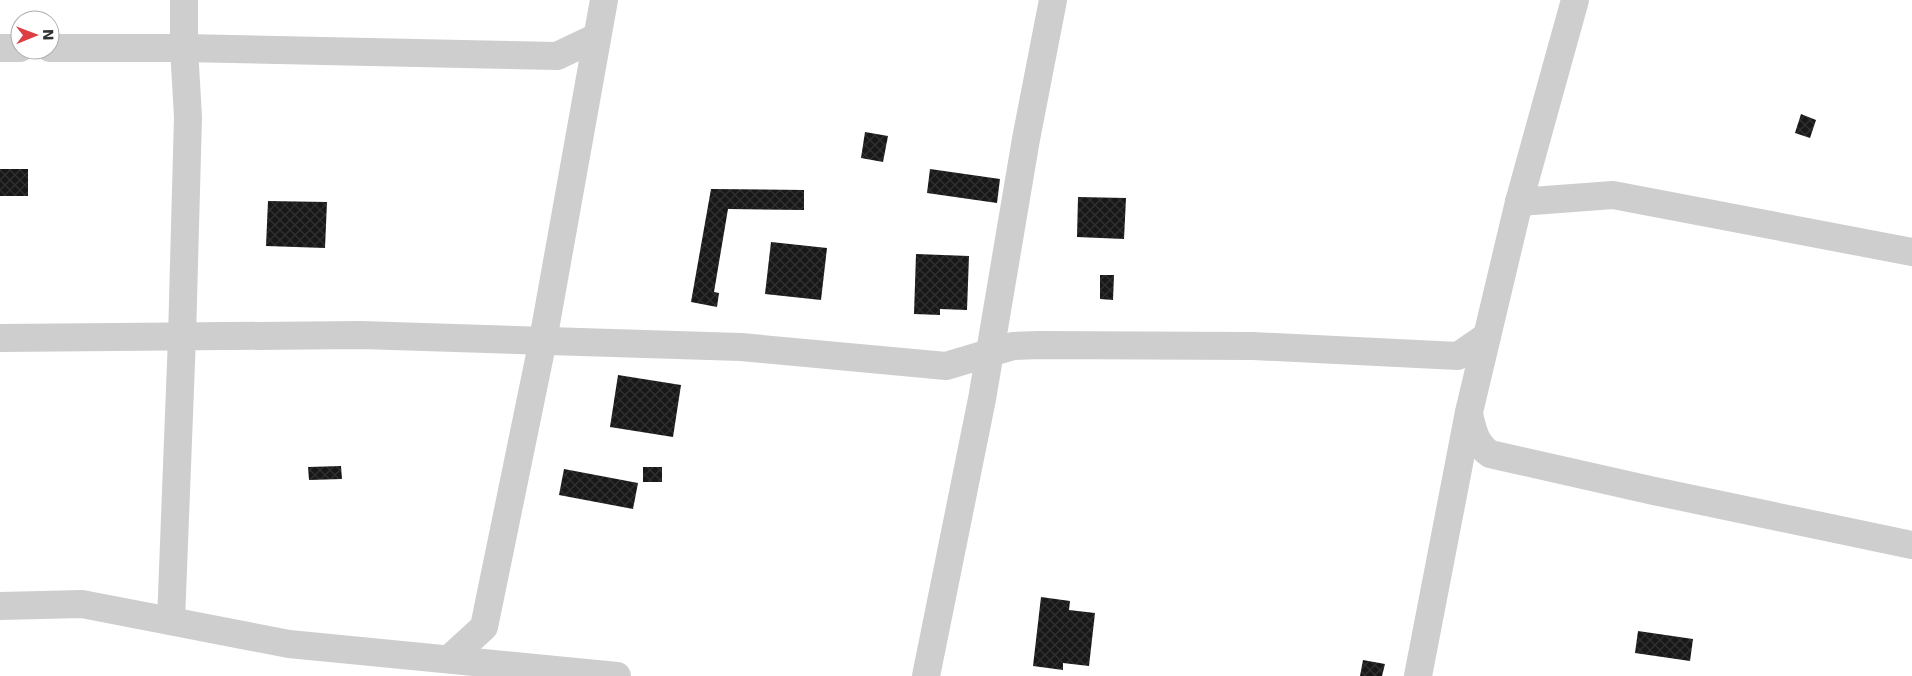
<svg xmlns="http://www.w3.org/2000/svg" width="1912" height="676" viewBox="0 0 1912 676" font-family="'DejaVu Sans',sans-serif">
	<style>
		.building { fill: url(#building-cross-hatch) }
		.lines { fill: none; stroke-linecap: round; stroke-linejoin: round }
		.minor { stroke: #cecece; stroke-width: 28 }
	</style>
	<defs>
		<pattern id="building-cross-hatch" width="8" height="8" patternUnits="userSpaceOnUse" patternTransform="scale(1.25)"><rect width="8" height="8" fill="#181818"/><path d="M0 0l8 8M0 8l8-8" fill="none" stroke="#313131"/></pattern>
	</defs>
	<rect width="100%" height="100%" fill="#fff"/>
	<!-- building -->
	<g class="building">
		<polygon points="1801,114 1816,120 1810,138 1795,133"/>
		<polygon points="865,132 888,136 883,162 861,158"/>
		<rect x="0" y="169" width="28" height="27"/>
		<polygon points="930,169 1000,179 997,203 927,193"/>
		<polygon points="711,189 804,190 804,210 728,209 714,292 719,293 717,307 691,302"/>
		<polygon points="1078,197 1126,198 1124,239 1077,237"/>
		<polygon points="268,201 327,202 325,248 266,246"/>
		<polygon points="771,242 827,248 821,300 765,294"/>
		<polygon points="916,254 969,256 967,310 940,309 940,315 914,314"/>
		<polygon points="1100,275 1114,275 1113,300 1100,299"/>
		<polygon points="618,375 681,385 673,437 610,427"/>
		<polygon points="341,466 342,479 309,480 308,467"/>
		<rect x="643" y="467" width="19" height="15"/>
		<polygon points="564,469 638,483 633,509 559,495"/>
		<polygon points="1041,597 1070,601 1069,610 1095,613 1089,666 1063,663 1063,670 1033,666"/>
		<polygon points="1638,631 1693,639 1690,661 1635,653"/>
		<polygon points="1363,660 1385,664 1382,676 1360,676"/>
	</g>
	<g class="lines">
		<!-- minor -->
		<g class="minor">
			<polyline points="0,48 20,48"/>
			<polyline points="50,48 184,48 557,56 597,37"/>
			<polyline points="1519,202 1613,195 1912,252"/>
			<polyline points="0,338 361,335 741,347 946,366 1013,346 1038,345 1253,346 1458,356 1487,336"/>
			<path d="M1469 414C1473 431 1475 443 1490 454L1654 491 1912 545"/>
			<polyline points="0,606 82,604 289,644 617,676"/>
			<polyline points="171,621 182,337 188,117 184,48 184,0"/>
			<polyline points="449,659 484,627 543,340 604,0"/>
			<polyline points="926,676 982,399 1026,139 1053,0"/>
			<polyline points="1418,676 1469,412 1519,202 1575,0"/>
		</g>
	</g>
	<!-- north arrow -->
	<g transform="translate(35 35) rotate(89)"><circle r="24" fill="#ffffff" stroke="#adadad"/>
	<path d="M0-4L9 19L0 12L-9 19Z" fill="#dc3e44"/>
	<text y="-8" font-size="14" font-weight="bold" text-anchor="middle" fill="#313131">N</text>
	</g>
</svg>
